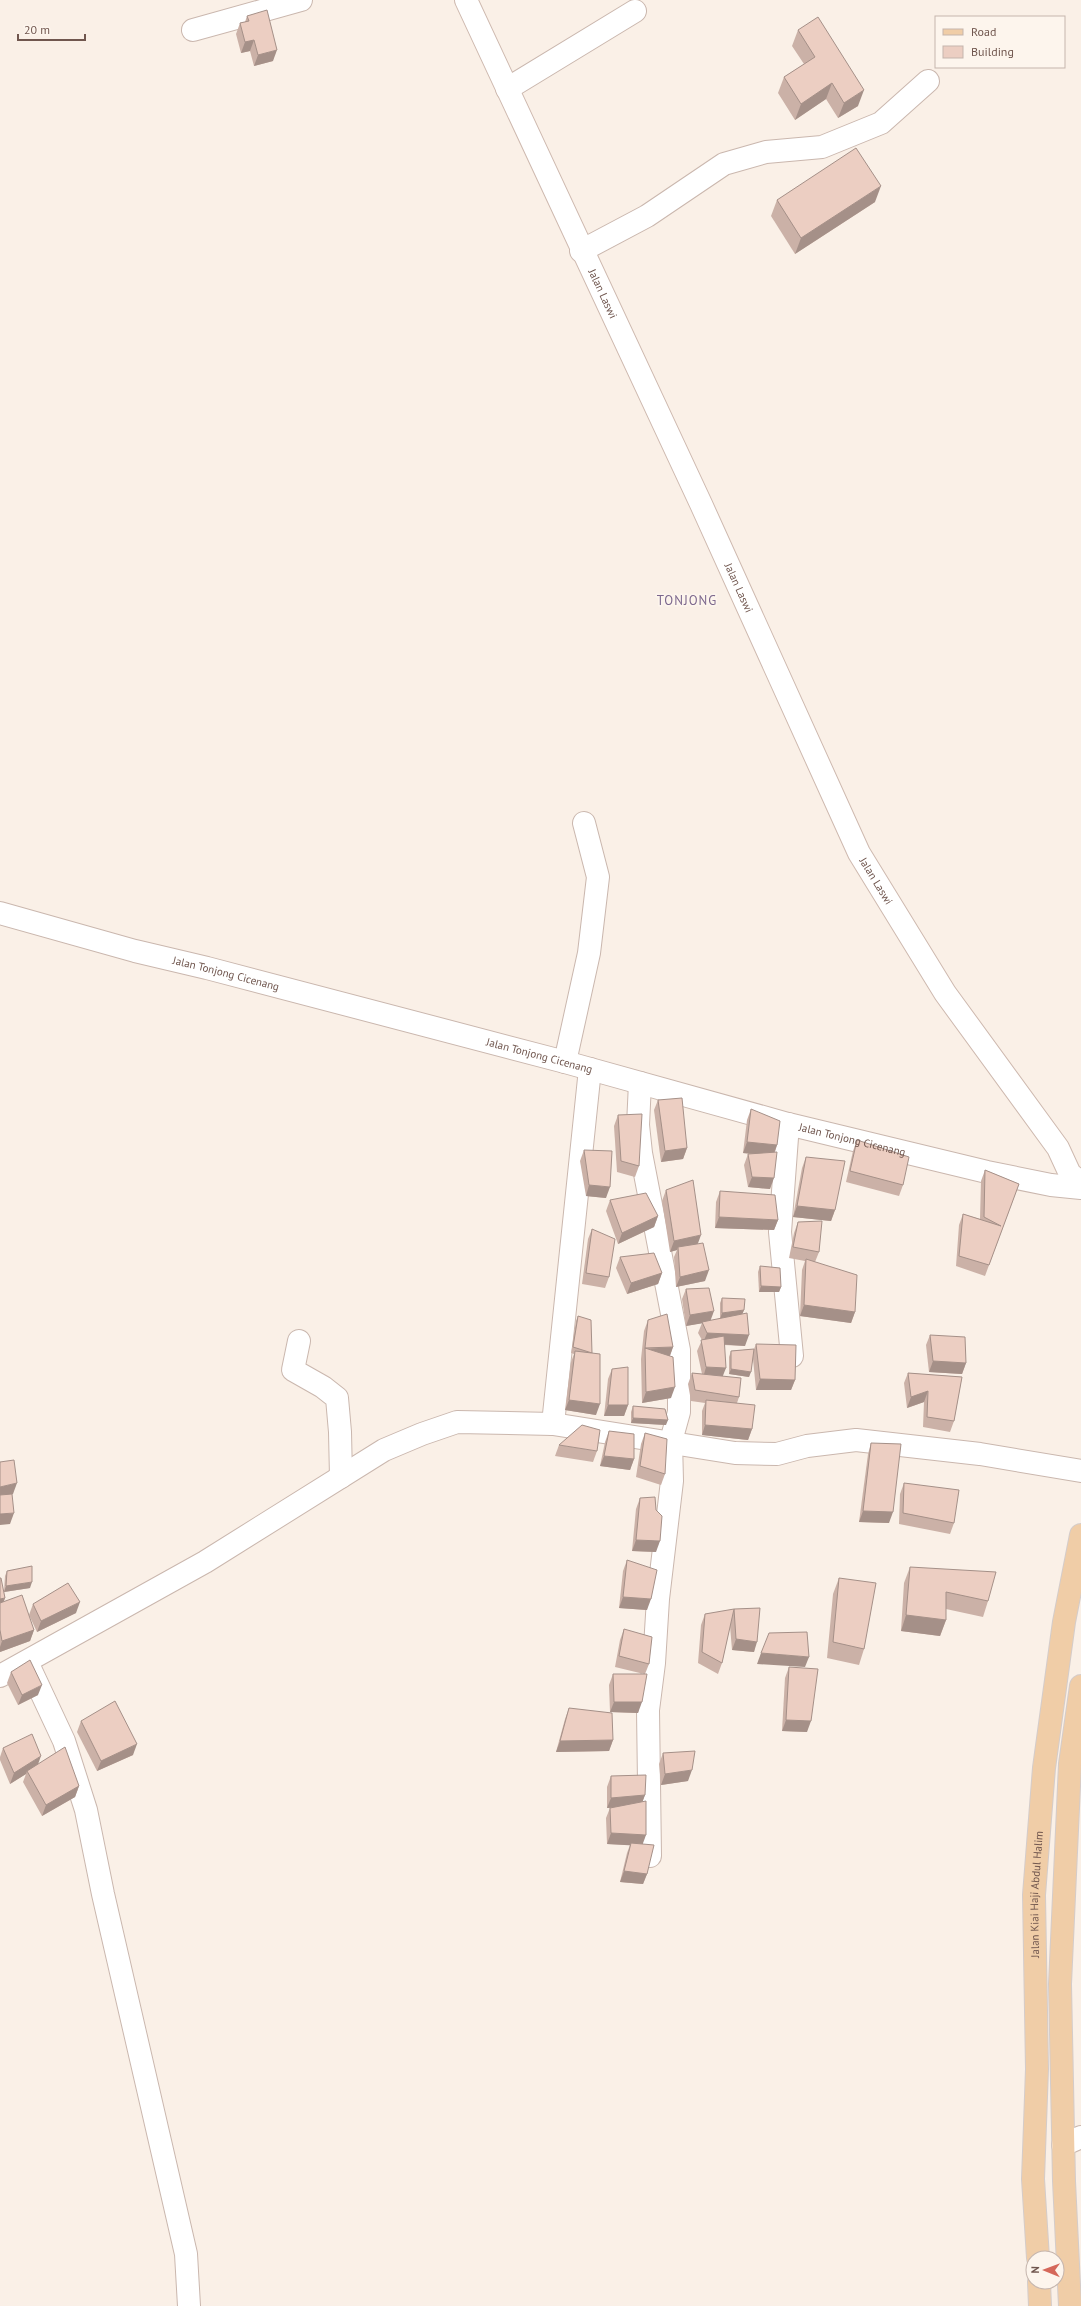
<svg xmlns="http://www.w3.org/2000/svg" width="1081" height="2306" viewBox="0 0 1081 2306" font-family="'PT Sans',sans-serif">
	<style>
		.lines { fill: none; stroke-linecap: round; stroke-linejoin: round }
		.minor-casing { stroke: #cab7ae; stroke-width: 24 }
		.secondary-casing { stroke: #ceb9af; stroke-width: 24 }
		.primary-casing { stroke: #d4ccca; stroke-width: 24 }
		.minor { stroke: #fff; stroke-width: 22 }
		.secondary { stroke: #fff; stroke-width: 22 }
		.primary { stroke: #f0cda7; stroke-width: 22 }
		.wall { fill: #cbb1a7 }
		.shaded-wall { fill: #a59088 }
		.building { fill: #eccec2; stroke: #a59088 }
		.labels { text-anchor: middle; stroke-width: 3.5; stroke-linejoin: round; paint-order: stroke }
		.street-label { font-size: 11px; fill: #70564e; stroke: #fdf5ed }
		.quarter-label { font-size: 13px; letter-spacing: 1px; fill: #7b668c; stroke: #fdf5ed }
	</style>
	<rect width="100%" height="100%" fill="#faf0e7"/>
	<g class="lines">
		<!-- minor casing -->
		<g class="minor-casing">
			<g id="minor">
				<polyline points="193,30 301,0"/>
				<polyline points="507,89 635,11"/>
				<polyline points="581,251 647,216 724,164 766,152 822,147 881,123 928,81"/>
				<path id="s1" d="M0 913 135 951 207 968 565 1062 788 1124 987 1172 1051 1185 1081 1188"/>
				<polyline points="565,1062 589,953 598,877 584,823"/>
				<polyline points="640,1083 638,1125 641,1153 679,1350 679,1412 671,1441 672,1481 658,1599 654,1663 648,1710 650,1856"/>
				<polyline points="788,1124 780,1232 792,1356"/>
				<polyline points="299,1341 293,1370 323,1387 337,1398 340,1432 341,1477"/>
				<polyline points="553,1424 590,1069"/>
				<polyline points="27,1662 64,1741 86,1810 103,1894 186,2254 189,2306"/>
				<polyline points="0,1676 205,1562 384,1450 422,1434 457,1422 553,1424 735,1453 777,1454 807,1446 856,1440 980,1454 1081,1471"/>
				<polyline points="1063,2145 1081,2137"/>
			</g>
		</g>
		<!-- secondary casing -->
		<g class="secondary-casing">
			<g id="secondary">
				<path id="s2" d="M466 0 701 504 859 853 945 993 1058 1148 1070 1174 1081 1182"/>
			</g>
		</g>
		<!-- primary casing -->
		<g class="primary-casing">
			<g id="primary">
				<path id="s3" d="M1038 2258 1033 2179 1037 2069 1034 1895 1044 1768 1064 1622 1081 1535"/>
				<polyline points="1039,2282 1040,2306"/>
				<polyline points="1070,2306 1064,2181 1060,1984 1070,1764 1081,1686"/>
			</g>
		</g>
		<!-- minor -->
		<use href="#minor" class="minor"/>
		<!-- secondary -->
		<use href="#secondary" class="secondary"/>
		<!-- primary -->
		<use href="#primary" class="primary"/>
	</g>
	<!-- wall -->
	<g class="wall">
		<polygon points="247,16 273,61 254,66 250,51 241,53 236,34 240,23 245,22"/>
		<polygon points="798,30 858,106 838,118 826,99 795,120 778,93 784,77 804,64 792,46"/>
		<polygon points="777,200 875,202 795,254 771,216"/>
		<polygon points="658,1100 687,1148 683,1159 661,1162 654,1110"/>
		<polygon points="751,1109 777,1145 775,1152 770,1189 748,1187 744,1165 748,1154 753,1154 743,1153 747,1120"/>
		<polygon points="618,1115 639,1166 635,1177 617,1172 614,1126"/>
		<polygon points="857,1140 903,1185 899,1196 846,1182 853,1151"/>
		<polygon points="584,1150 606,1198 586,1196 580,1161"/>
		<polygon points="806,1157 835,1210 831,1221 793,1217 802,1168"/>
		<polygon points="985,1170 1019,1184 985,1276 956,1266 959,1225 963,1214 980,1219 981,1181"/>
		<polygon points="666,1190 697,1244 705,1281 676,1287 674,1257 677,1250 670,1252 662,1201"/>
		<polygon points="720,1191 778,1220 774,1230 715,1228 716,1202"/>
		<polygon points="610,1200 658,1216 654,1227 618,1244 606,1211"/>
		<polygon points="798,1222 819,1252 815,1262 855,1312 851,1323 800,1316 802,1270 805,1261 789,1258 794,1233"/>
		<polygon points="592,1229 609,1277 605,1288 582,1284 588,1239"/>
		<polygon points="620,1257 662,1273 658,1284 627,1294 616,1268"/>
		<polygon points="760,1266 781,1287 779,1292 759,1292 758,1272"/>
		<polygon points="686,1289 710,1321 720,1319 720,1303 722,1298 744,1310 742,1314 745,1346 724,1345 723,1376 739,1397 737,1403 752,1429 748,1440 702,1435 702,1411 705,1403 691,1401 688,1384 692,1373 702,1374 697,1351 702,1340 698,1333 702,1323 686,1326 682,1299"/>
		<polygon points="578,1316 592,1353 596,1415 565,1410 571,1362 574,1354 571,1353 576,1321"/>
		<polygon points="648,1320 673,1347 670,1356 671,1398 642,1403 641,1359 644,1331"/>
		<polygon points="930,1335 966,1363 962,1374 929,1372 926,1345"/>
		<polygon points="756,1344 795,1380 791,1390 756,1390 753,1359 749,1377 729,1374 729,1357 731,1351 754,1349"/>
		<polygon points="612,1369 628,1405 624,1416 604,1416 608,1379"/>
		<polygon points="908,1373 962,1377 954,1421 950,1432 923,1427 924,1402 907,1408 904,1383"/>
		<polygon points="633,1406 666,1425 631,1423 631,1412"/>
		<polygon points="609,1431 634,1459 630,1470 600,1466 605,1442"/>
		<polygon points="645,1433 665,1474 661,1485 636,1477 641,1444"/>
		<polygon points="871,1443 889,1523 859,1522 868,1454"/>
		<polygon points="559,1445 597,1451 593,1462 555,1456"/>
		<polygon points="904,1483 954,1523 950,1534 899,1524 900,1494"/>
		<polygon points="640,1498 656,1552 632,1551 636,1509"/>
		<polygon points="627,1560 647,1610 619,1608 623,1571"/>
		<polygon points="910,1567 988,1601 983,1617 946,1609 946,1620 940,1636 901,1631 904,1583"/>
		<polygon points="7,1571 30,1588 4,1592 5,1576"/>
		<polygon points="0,1578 5,1598 4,1601 34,1630 30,1641 0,1652"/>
		<polygon points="839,1578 864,1649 859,1665 827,1658 833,1594"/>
		<polygon points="33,1604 76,1613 37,1632 29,1615"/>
		<polygon points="760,1608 754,1652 732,1650 730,1626 722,1663 718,1674 698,1663 701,1625 705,1614"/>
		<polygon points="624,1629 649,1664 645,1674 638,1713 610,1712 609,1685 613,1674 644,1674 615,1667 620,1640"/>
		<polygon points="789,1667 807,1732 782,1731 785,1678"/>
		<polygon points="11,1672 38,1695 18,1705 7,1683"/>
		<polygon points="569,1708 613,1740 609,1751 556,1752 565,1719"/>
		<polygon points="81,1721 133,1755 97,1771 77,1732"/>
		<polygon points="3,1748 38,1764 79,1786 75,1797 42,1816 23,1782 26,1774 10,1784 0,1760 0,1757"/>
		<polygon points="663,1753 688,1781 661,1785 659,1764"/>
		<polygon points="611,1776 645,1795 642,1802 643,1844 647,1874 643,1884 620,1882 627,1853 630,1845 607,1844 606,1818 610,1808 607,1808 607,1787"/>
	</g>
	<!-- shaded-wall -->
	<g class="shaded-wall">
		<polygon points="254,40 250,51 241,53 245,42"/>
		<polygon points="277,50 273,61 254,66 258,55"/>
		<polygon points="832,83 826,99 795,120 801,104"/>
		<polygon points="864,90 858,106 838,118 844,103"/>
		<polygon points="881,186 875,202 795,254 801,238"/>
		<polygon points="747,1142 777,1145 773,1156 743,1153"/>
		<polygon points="687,1148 683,1159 661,1162 665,1151"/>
		<polygon points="752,1177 774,1178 770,1189 748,1187"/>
		<polygon points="589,1185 610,1187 606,1198 586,1196"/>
		<polygon points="797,1206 835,1210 831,1221 793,1217"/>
		<polygon points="658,1216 654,1227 618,1244 622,1233"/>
		<polygon points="719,1217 778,1220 774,1230 715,1228"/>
		<polygon points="701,1235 697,1246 678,1247 677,1250 670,1252 674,1241"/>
		<polygon points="709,1270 705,1281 676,1287 680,1277"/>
		<polygon points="662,1273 658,1284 627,1294 631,1283"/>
		<polygon points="761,1286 781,1287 779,1292 759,1292"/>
		<polygon points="804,1305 855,1312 851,1323 800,1316"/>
		<polygon points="744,1310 742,1315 720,1319 722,1313"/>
		<polygon points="714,1311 710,1322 686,1326 690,1315"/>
		<polygon points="707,1333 749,1335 745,1346 703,1343"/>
		<polygon points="673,1347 669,1358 645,1349"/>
		<polygon points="933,1361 966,1363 962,1374 929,1372"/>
		<polygon points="706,1367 726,1368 722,1378 703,1378"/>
		<polygon points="731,1369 751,1372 749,1377 729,1374"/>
		<polygon points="760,1379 795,1380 791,1390 756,1390"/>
		<polygon points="675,1387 671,1398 642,1403 646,1392"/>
		<polygon points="928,1391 924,1402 907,1408 911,1397"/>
		<polygon points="569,1400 600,1404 596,1415 565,1410"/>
		<polygon points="608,1405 628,1405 624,1416 604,1416"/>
		<polygon points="633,1418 668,1420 666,1425 631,1423"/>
		<polygon points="705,1425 752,1429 748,1440 702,1435"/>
		<polygon points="604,1456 634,1459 630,1470 600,1466"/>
		<polygon points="17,1483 13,1494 0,1497 0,1487"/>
		<polygon points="863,1511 893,1512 889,1523 859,1522"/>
		<polygon points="14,1513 10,1524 0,1525 0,1514"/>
		<polygon points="636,1540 660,1541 656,1552 632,1551"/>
		<polygon points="32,1582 30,1588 4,1592 6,1586"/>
		<polygon points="623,1597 651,1599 647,1610 619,1608"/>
		<polygon points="5,1598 3,1603 0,1604 0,1599"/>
		<polygon points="80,1602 76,1613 37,1632 41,1621"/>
		<polygon points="906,1615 946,1620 940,1636 901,1631"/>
		<polygon points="34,1630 30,1641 0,1652 0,1647 2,1641"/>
		<polygon points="736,1639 757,1642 754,1652 732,1650"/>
		<polygon points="761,1653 809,1657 805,1667 757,1664"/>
		<polygon points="42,1685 38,1695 18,1705 22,1695"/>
		<polygon points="614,1702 642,1702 638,1713 610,1712"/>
		<polygon points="786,1720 811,1721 807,1732 782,1731"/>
		<polygon points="613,1740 609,1751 556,1752 560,1741"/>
		<polygon points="137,1744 133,1755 97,1771 101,1761"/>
		<polygon points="41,1756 37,1767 27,1771 26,1774 10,1784 14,1773"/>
		<polygon points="692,1770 688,1781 661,1785 665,1774"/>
		<polygon points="79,1786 75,1797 42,1816 46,1805"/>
		<polygon points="645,1795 641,1806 607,1808 611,1798"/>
		<polygon points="611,1833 646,1835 642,1846 607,1844"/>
		<polygon points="624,1871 647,1874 643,1884 620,1882"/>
	</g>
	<!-- building -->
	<g class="building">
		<polygon points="267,10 277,50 258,55 254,40 245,42 240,23 249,21 247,16"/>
		<polygon points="818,17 864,90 844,103 832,83 801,104 784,77 815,57 798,30"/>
		<polygon points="856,148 881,186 801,238 777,200"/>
		<polygon points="682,1098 687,1148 665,1151 658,1100"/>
		<polygon points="751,1109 780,1121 777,1145 747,1142"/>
		<polygon points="642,1114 639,1166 621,1161 618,1115"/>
		<polygon points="857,1140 909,1157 903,1185 850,1171"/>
		<polygon points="584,1150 612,1151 610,1187 589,1185"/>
		<polygon points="777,1152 774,1178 752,1177 748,1154"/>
		<polygon points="806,1157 845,1161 835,1210 797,1206"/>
		<polygon points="985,1170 1019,1184 989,1265 959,1256 963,1214 1001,1226 984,1217"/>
		<polygon points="693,1180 701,1235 674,1241 666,1190"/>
		<polygon points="720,1191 775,1195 778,1220 719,1217"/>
		<polygon points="646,1193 658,1216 622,1233 610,1200"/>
		<polygon points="822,1221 819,1252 793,1247 798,1222"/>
		<polygon points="592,1229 615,1239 609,1277 586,1273"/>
		<polygon points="703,1243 709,1270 680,1277 678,1247"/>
		<polygon points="654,1253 662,1273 631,1283 620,1257"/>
		<polygon points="806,1259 857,1275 855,1312 804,1305"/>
		<polygon points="760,1266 780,1268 781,1287 761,1286"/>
		<polygon points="709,1288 714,1311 690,1315 686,1289"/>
		<polygon points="722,1298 745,1299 744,1310 722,1313"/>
		<polygon points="747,1313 749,1335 707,1333 702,1322"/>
		<polygon points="667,1314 673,1347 645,1348 673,1357 675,1387 646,1392 645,1348 648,1320"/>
		<polygon points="578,1316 591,1320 592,1353 573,1347"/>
		<polygon points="930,1335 965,1337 966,1363 933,1361"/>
		<polygon points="724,1336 726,1368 706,1367 701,1340"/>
		<polygon points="756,1344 796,1345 795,1380 760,1379"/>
		<polygon points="754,1349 751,1372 731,1369 731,1351"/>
		<polygon points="575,1351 600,1354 600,1404 569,1400"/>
		<polygon points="628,1367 628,1405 608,1405 612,1369"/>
		<polygon points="692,1373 741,1378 739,1397 695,1390"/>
		<polygon points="908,1373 962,1377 954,1421 927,1417 928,1391 911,1397"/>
		<polygon points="706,1400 755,1405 752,1429 705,1425"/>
		<polygon points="633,1406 665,1409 668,1420 633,1418"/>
		<polygon points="582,1425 600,1430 597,1451 559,1445"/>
		<polygon points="609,1431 634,1434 634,1459 604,1456"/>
		<polygon points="645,1433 667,1439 665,1474 640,1466"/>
		<polygon points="871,1443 901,1444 893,1512 863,1511"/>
		<polygon points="14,1460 17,1483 0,1487 0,1462"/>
		<polygon points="904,1483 959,1490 954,1523 903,1513"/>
		<polygon points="12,1494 14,1513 0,1514 0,1495"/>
		<polygon points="655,1497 656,1510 662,1516 660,1541 636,1540 640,1498"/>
		<polygon points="627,1560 657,1570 651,1599 623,1597"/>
		<polygon points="32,1566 32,1582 6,1586 7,1571"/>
		<polygon points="910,1567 996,1572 988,1601 946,1592 946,1620 906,1615"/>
		<polygon points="0,1578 1,1578 5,1598 0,1599"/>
		<polygon points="839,1578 876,1583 864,1649 833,1642"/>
		<polygon points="68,1583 80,1602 41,1621 33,1604"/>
		<polygon points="22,1595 34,1630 2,1641 0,1630 0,1603"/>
		<polygon points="760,1608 757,1642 736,1639 734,1609"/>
		<polygon points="734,1609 722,1663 702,1652 705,1614"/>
		<polygon points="624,1629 652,1637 649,1664 619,1656"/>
		<polygon points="807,1632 809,1657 761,1653 769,1633"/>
		<polygon points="30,1660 42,1685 22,1695 11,1672"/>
		<polygon points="789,1667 818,1669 811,1721 786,1720"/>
		<polygon points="613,1674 647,1674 642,1702 614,1702"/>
		<polygon points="115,1701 137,1744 101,1761 81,1721"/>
		<polygon points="569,1708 612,1713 613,1740 560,1741"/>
		<polygon points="32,1734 41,1756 14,1773 3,1748"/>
		<polygon points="65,1747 79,1786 46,1805 27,1771"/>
		<polygon points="695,1751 692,1770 665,1774 663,1753"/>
		<polygon points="646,1775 645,1795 611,1798 611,1776"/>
		<polygon points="646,1801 646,1835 611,1833 610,1808"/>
		<polygon points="631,1843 654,1845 647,1874 624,1871"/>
	</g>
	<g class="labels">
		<!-- street labels -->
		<g class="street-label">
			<text dy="4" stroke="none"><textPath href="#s2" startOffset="324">Jalan Laswi</textPath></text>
			<text dy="4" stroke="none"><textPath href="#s2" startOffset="648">Jalan Laswi</textPath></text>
			<text dy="4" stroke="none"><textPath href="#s2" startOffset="972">Jalan Laswi</textPath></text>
			<text dy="4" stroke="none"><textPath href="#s1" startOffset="234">Jalan Tonjong Cicenang</textPath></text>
			<text dy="4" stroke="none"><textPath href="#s1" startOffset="558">Jalan Tonjong Cicenang</textPath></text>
			<text dy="4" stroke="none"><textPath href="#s1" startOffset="882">Jalan Tonjong Cicenang</textPath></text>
			<text dy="4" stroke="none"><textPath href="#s3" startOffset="364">Jalan Kiai Haji Abdul Halim</textPath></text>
		</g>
		<!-- quarter labels -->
		<g class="quarter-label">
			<text x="687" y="605">TONJONG</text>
		</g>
	</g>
	<!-- legend -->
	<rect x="935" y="16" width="130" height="52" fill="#fdf5ed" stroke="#c5b5ad"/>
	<rect x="943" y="29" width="20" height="6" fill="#f0cda7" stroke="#c5b5ad"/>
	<text x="971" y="36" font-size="12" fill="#70564e">Road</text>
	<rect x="943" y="46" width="20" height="12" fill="#eccec2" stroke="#c5b5ad"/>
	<text x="971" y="56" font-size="12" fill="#70564e">Building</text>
	<!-- north arrow -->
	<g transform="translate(1045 2270) rotate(271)"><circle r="19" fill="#fdf5ed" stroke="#c5b5ad"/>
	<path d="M0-3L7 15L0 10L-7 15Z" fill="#d5685a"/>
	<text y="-6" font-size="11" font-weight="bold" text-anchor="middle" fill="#70564e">N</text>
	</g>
	<!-- scale -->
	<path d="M18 34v6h67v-6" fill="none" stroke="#70564e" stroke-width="2"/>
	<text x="24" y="34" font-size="12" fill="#70564e" stroke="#fdf5ed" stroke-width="3" paint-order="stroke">20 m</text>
</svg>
